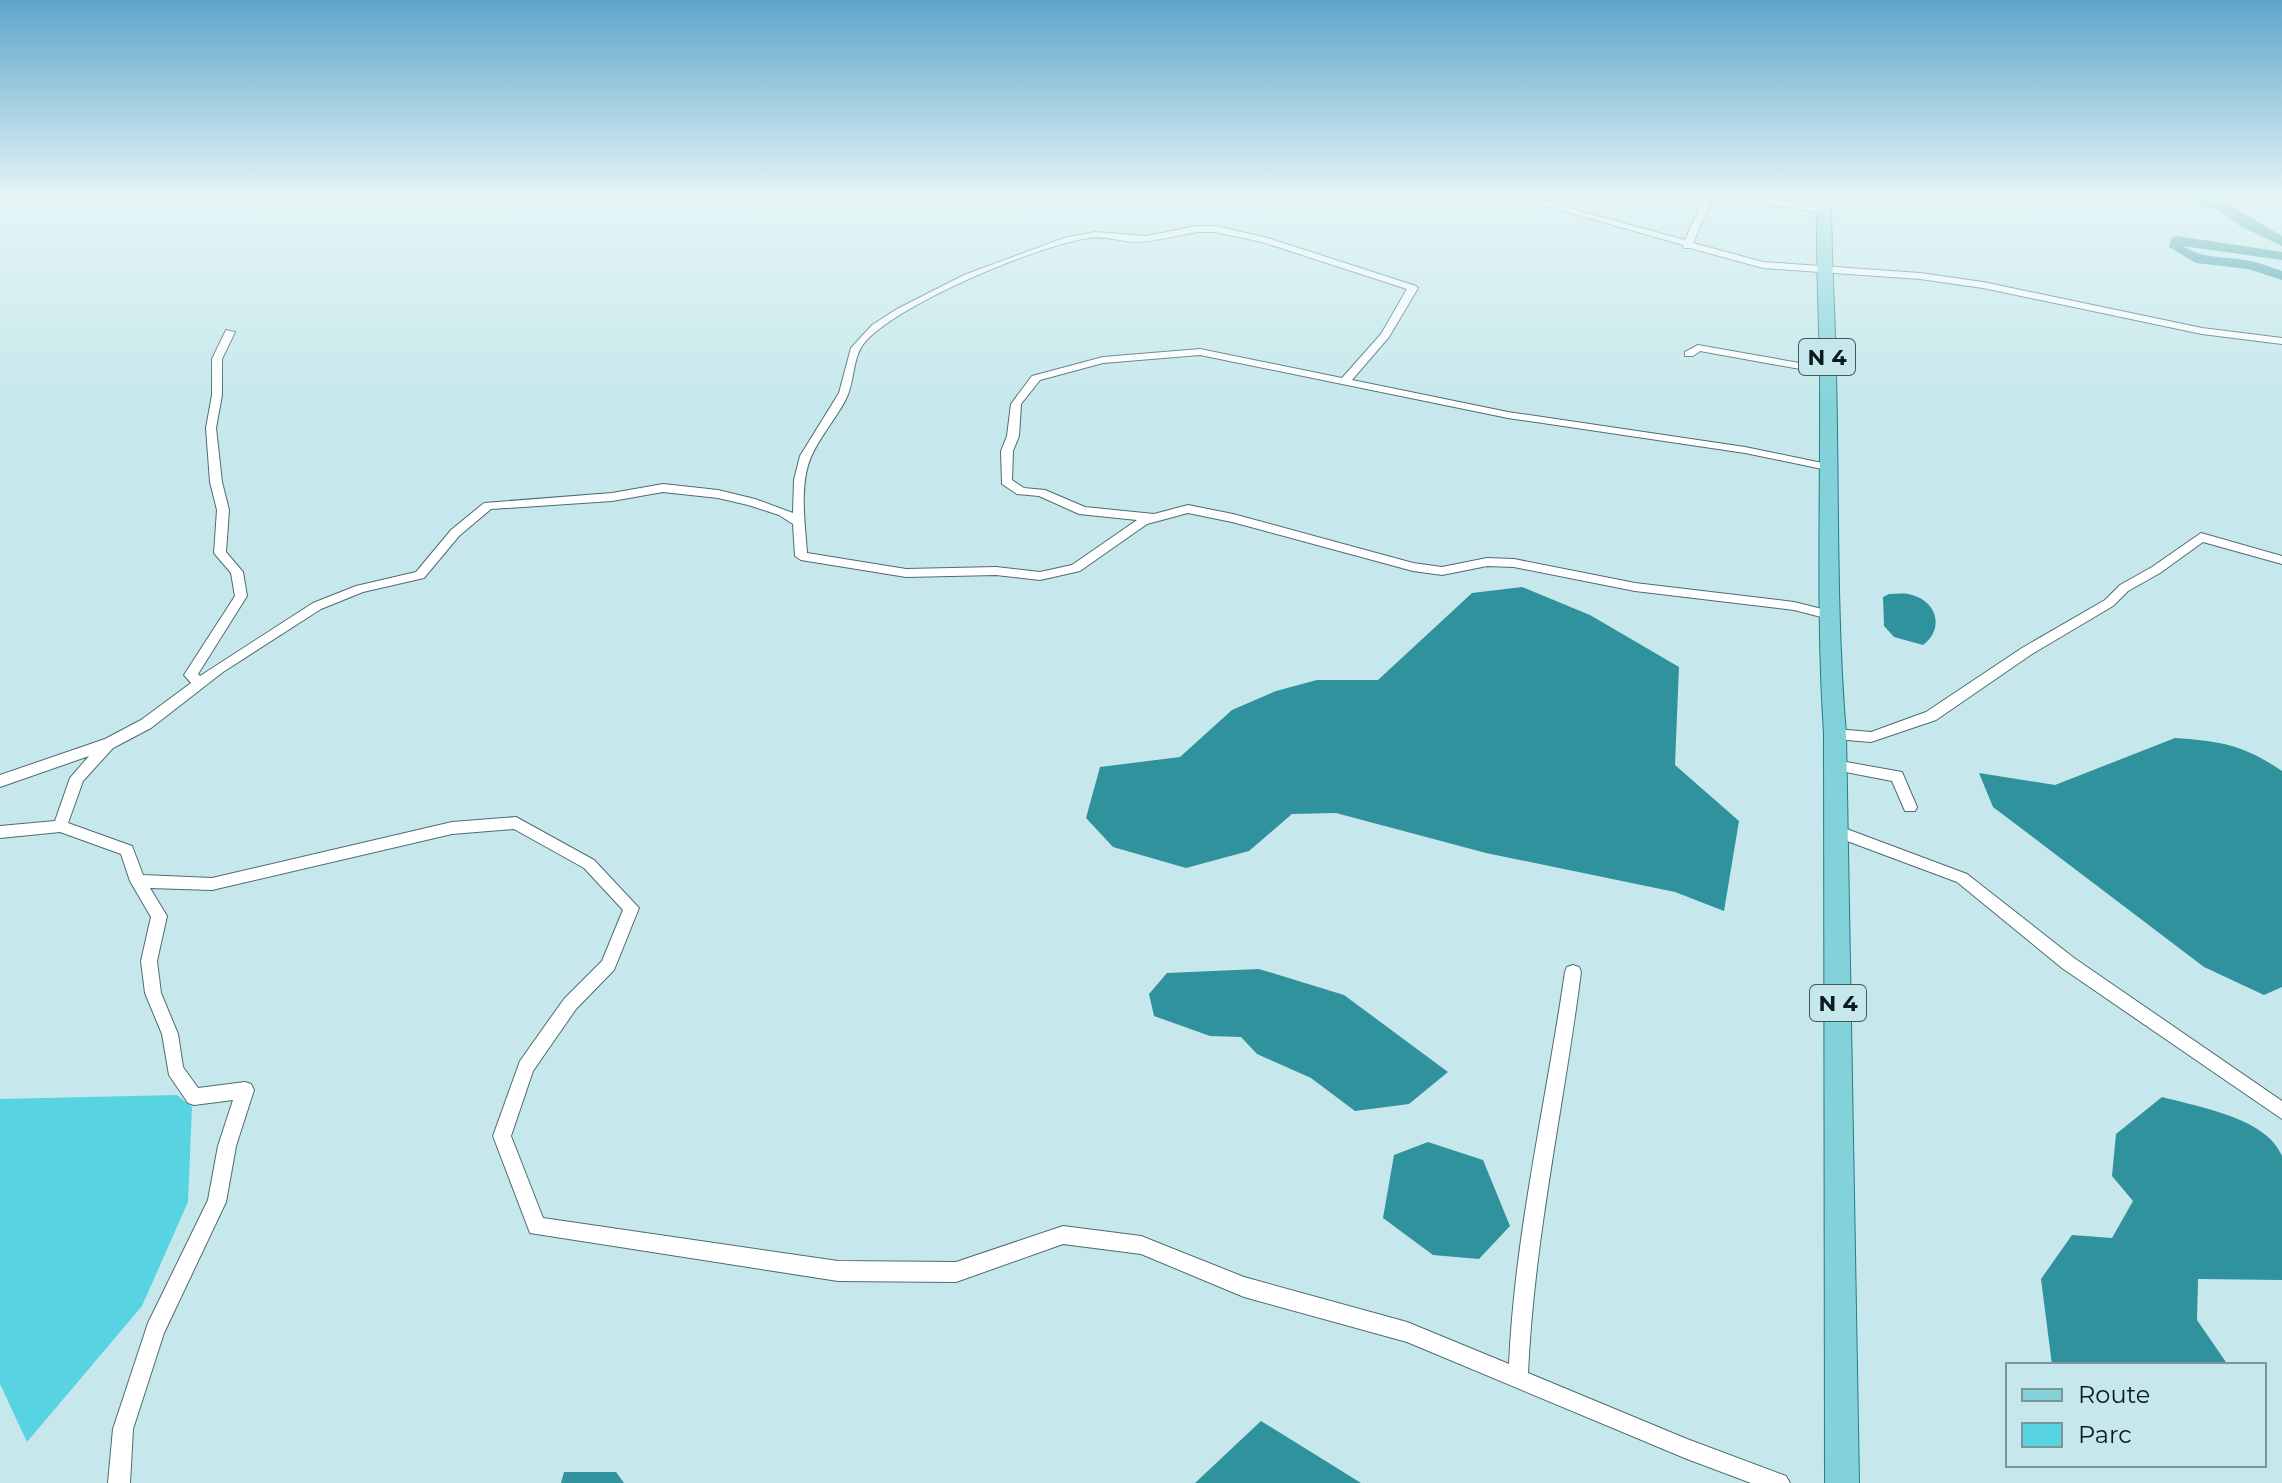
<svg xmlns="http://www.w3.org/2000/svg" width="2282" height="1483" viewBox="0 0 2282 1483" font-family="Montserrat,sans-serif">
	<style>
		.green { fill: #57d3e1 }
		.water { fill: #30929d }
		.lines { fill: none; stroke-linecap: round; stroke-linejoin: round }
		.river { fill: #30929d; fill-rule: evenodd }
		.street-casing { stroke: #4d6c70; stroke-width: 2 }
		.primary-casing { stroke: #247e88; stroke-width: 2 }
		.street { fill: #fff; fill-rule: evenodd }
		.primary { fill: #83d2da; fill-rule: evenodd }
		.labels { text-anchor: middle; stroke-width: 6; stroke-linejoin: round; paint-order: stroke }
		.shield { fill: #c6e8ec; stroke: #44585a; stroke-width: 2 }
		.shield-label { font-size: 22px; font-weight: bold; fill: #0d1a1b }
	</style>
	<rect width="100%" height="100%" fill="#c6e8ec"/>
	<!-- green -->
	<polygon class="green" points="177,1095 192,1107 188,1202 142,1306 27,1442 0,1384 0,1099"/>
	<!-- water -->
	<g class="water">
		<polygon points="1522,587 1590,615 1679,667 1675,765 1739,821 1724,911 1675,892 1486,853 1336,813 1292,814 1249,851 1186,868 1113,847 1086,818 1100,767 1180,757 1232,710 1276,691 1317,680 1378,680 1472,593"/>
		<path d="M1889 594C1895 594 1902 593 1908 594 1936 599 1946 628 1923 645L1894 637 1884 626 1883 597Z"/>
		<path d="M2175 738C2220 741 2244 745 2282 771V987L2264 995 2204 967 1993 807 1979 773 2055 785Z"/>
		<polygon points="1259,969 1344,995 1448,1072 1409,1104 1355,1111 1311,1078 1257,1054 1241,1037 1210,1036 1154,1016 1149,994 1167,973"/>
		<path d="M2162 1097C2199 1107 2267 1118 2282 1156V1280L2198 1279 2197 1320 2228 1365H2052L2041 1279 2072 1235 2112 1238 2133 1201 2112 1176 2116 1134Z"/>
		<polygon points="1428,1142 1483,1160 1510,1226 1479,1259 1433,1255 1383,1218 1394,1155"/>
		<polygon points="1261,1421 1361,1483 1195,1483"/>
		<polygon points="564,1472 616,1472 624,1483 561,1483"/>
	</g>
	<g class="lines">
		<!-- river -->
		<g class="river">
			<polygon points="2161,196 2187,196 2228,204 2282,236 2282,246 2240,226 2219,210"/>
			<path d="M2177 236 2282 252V260L2183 246C2203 259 2222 256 2245 260 2258 262 2270 267 2282 271V280L2248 269 2196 263 2169 247 2172 237Z"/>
		</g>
		<!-- street casing -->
		<g class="street-casing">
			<g id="street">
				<polygon points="1512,196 1525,196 1685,240 1705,196 1713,196 1693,243 1763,262 1920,273 1983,282 2202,328 2282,338 2282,344 2202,334 1983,288 1920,279 1763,268 1690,248 1684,248 1683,245"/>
				<polygon points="1728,196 1748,196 1825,207 1829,210 1825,213 1732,199"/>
				<path d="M1197 226H1215L1268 238 1416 286 1418 288 1389 337 1352 380 1508 412 1745 447 1827 464 1833 467 1827 470 1745 453 1508 418 1200 355 1103 363 1040 380 1021 404 1019 436 1013 451 1012 480 1024 488 1045 490 1085 507 1154 514 1188 505 1233 514 1413 563 1442 567 1487 558 1514 559 1635 583 1794 602 1834 612 1835 615 1834 618 1829 619 1794 610 1635 591 1514 567 1487 566 1442 575 1413 571 1232 522 1188 513 1147 524 1080 571 1040 580 996 575 906 577 801 560 795 556 793 524 779 515 748 505 718 498 663 492 612 501 491 509 459 536 424 578 363 592 321 609 223 672 151 728 113 748 83 781 68 823 132 846 143 875 212 878 452 822 516 817 594 860 639 908 614 970 576 1009 533 1071 511 1136 543 1218 838 1261 956 1262 1063 1226 1141 1236 1244 1277 1407 1322 1509 1364C1515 1232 1546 1103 1565 972L1567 967 1573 965 1579 967 1581 972C1564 1106 1534 1238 1528 1373L1687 1439 1786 1476 1790 1483H1751L1687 1459 1407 1342 1244 1297 1141 1254 1063 1244 956 1282 838 1281 530 1233 493 1136 520 1061 564 999 602 961 623 910 584 868 514 829 452 834 212 890 150 888 167 916 157 961 161 993 178 1034 183 1067 198 1088 245 1082 251 1084 254 1090 236 1146 226 1202 164 1333 133 1429 130 1483H108L113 1429 148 1323 208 1200 218 1146 233 1100 194 1105 188 1103 169 1075 162 1034 145 993 141 961 151 917 130 881 121 854 60 832 0 838V826L55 821 70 778 89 756 0 787V775L105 739 141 720 191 683 184 675 235 596 231 573 214 553 217 510 210 482 206 428 212 395V359L226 330 235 332 222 359V395L216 428 222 482 229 510 226 552 243 572 247 596 198 674 200 676 313 603 356 586 416 572 451 530 484 503 612 493 663 484 718 490 755 499 793 513 794 480 800 456 839 393 851 348 872 325 897 309 964 275 1064 238 1095 232 1146 236ZM1197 232H1215L1262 242 1407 289 1381 334 1342 378 1200 349 1103 357 1032 376 1011 404 1007 436 1001 451 1002 484 1017 494 1039 496 1079 514 1137 520 1072 565 1040 572 996 567 906 569 807 553C805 523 799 485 811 457 820 436 836 419 846 399 855 382 852 357 865 342 898 304 1038 245 1089 238 1105 235 1121 242 1137 242 1158 241 1178 235 1197 232Z"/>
				<polygon points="1698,345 1828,368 1833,371 1828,374 1700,351 1693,356 1685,356 1685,352"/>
				<polygon points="2201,533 2282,556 2282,564 2203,542 2160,573 2128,591 2113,606 2032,654 1936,720 1871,742 1835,739 1828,734 1835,729 1871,732 1926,712 2022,648 2105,600 2120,585 2152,567"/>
				<polygon points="1835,760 1902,772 1917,807 1915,811 1905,811 1892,781 1830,769 1828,765 1830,761"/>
				<polygon points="1836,825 1967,874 2074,958 2282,1101 2282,1119 2062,968 1957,882 1831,835 1829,831 1831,827"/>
			</g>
		</g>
		<!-- primary casing -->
		<g class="primary-casing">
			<path id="primary" d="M1817 196H1831C1831 255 1835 314 1836 373 1839 494 1836 614 1846 734L1859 1483H1825L1824 734C1816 614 1821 494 1820 373 1819 314 1816 255 1817 196Z"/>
		</g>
		<!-- street -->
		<use href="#street" class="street"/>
		<!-- primary -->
		<use href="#primary" class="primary"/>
	</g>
	<!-- sky -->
	<linearGradient id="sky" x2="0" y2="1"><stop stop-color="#5ea6ca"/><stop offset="0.49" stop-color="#e5f5f6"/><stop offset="1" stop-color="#e5f5f6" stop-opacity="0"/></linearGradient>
	<rect width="2282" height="403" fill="url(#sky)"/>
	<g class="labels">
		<!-- shield labels -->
		<g class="shield">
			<rect x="1799" y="339" width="56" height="36" rx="6"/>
			<rect x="1810" y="985" width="56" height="36" rx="6"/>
		</g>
		<g class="shield-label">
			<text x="1827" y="365">N 4</text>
			<text x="1838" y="1011">N 4</text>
		</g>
	</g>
	<!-- legend -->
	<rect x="2006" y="1363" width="260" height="104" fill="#c6e8ec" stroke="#7c9698" stroke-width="2"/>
	<rect x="2022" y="1389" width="40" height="12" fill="#83d2da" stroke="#7c9698" stroke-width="2"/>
	<text x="2078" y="1403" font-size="24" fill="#0d1a1b">Route</text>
	<rect x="2022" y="1423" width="40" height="24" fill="#57d3e1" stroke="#7c9698" stroke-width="2"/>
	<text x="2078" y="1443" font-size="24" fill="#0d1a1b">Parc</text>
</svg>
